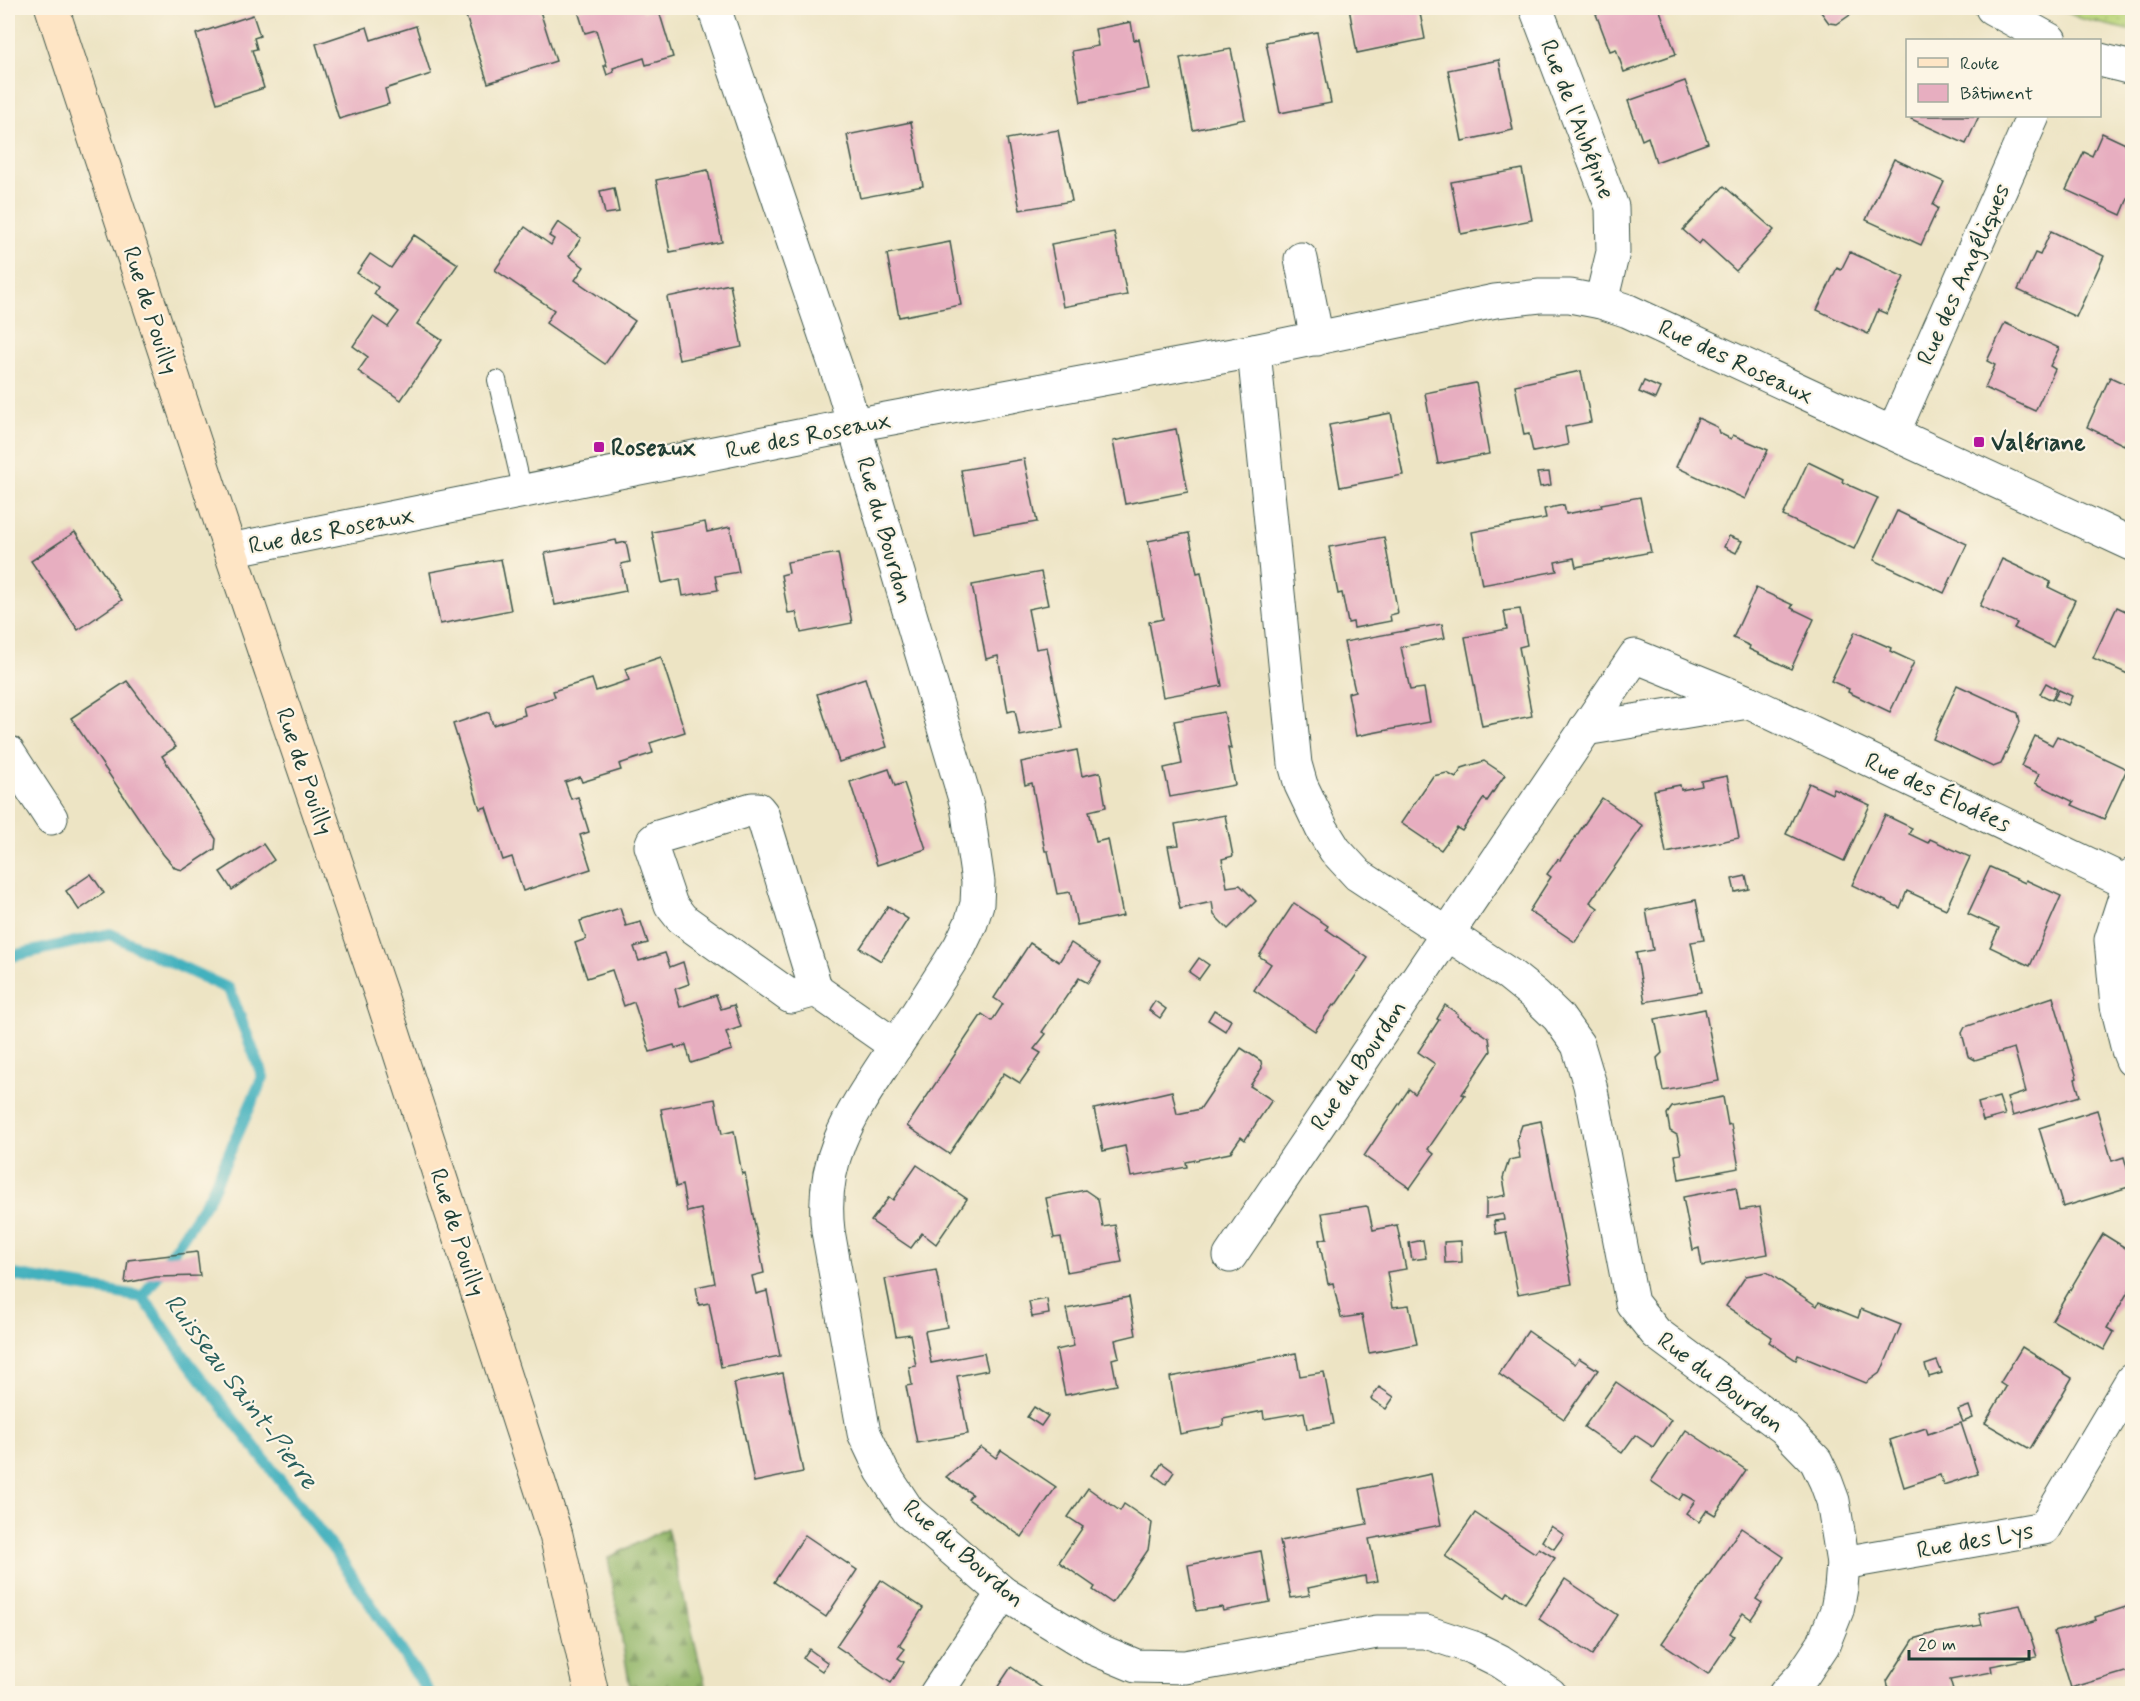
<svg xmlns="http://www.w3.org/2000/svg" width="2140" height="1701" viewBox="0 0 2140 1701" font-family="Mynerve,sans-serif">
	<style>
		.grass { fill: url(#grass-dots); stroke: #6d8a58; stroke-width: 1.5 }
		.forest { fill: url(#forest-firs); stroke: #5a7a50; stroke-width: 1.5 }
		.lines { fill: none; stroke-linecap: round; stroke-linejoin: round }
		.stream { stroke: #42b1be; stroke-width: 12 }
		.building { fill: #e7aec0 }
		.lane-casing { stroke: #3e564a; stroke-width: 20 }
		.street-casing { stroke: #3e564a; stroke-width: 35 }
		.secondary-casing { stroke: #3e564a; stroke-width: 35 }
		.lane { stroke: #fff; stroke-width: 18 }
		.street { stroke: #fff; stroke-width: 33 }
		.secondary { stroke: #fee5c5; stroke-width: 33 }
		.poi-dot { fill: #b5179e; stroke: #fcf5e5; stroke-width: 2 }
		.labels { text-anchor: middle; stroke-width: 4.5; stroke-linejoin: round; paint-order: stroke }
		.street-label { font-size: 24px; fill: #1f3d34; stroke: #fcf5e5 }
		.poi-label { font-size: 24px; font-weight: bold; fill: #1f3d34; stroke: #fcf5e5; text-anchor: start }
		.water-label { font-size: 26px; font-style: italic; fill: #2a605d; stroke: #fcf5e5 }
	</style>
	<defs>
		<pattern id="grass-dots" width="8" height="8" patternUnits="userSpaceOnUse" patternTransform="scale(1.5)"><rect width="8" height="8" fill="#bbd67c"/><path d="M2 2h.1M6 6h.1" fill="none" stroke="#97af66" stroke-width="1.8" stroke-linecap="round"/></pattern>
		<pattern id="forest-firs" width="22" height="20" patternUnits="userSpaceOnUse" patternTransform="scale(1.5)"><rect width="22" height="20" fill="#94b76c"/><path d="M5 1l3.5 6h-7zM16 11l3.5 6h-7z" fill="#78965a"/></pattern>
	</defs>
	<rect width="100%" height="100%" fill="#fcf5e5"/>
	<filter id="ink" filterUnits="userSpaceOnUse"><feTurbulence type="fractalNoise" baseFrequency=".0167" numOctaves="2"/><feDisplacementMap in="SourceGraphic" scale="12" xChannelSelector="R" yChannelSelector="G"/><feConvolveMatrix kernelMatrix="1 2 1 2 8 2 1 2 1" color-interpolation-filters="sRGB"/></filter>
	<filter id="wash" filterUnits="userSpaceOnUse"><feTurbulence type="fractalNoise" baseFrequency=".008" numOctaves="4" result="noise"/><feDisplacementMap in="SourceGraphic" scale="24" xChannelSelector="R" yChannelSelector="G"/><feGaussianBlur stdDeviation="1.35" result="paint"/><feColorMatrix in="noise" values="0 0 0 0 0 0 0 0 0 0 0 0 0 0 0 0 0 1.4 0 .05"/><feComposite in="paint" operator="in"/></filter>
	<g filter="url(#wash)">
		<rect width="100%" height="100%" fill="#ede4c4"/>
		<!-- grass -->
		<polygon class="grass" points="2058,8 2132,8 2132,31 2079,18"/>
		<!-- forest -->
		<polygon class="forest" points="667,1528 707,1693 631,1693 608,1558"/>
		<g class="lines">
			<!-- stream -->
			<g class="stream">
				<polyline points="8,957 110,934 229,989 263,1077 210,1196 143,1297 186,1359 335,1551 430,1694"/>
				<polyline points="8,1274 143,1297"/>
			</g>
		</g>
		<g id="blocks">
			<!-- building -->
			<g class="building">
				<polygon points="473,8 539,8 556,61 488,83 464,10"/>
				<polygon points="577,8 641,8 643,12 658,8 673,57 646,65 644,58 613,68 614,72 607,75 604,66 607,66 596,30 585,33"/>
				<polygon points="1349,8 1419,8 1425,39 1357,53"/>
				<polygon points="1614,8 1659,8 1676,54 1624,72 1616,49 1610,51 1596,14"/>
				<polygon points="1818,8 1860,8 1837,24 1829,23"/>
				<polygon points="253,15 260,36 254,38 257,49 252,50 264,88 217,103 196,34"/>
				<polygon points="1131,22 1134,40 1139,39 1149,89 1081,102 1072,51 1098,46 1095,29"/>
				<polygon points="416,26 431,74 385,89 389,104 339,119 316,44 367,27 371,40"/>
				<polygon points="1317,32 1331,103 1280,113 1266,42"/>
				<polygon points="1231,49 1245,119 1193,130 1180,58"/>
				<polygon points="1499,60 1513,130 1462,141 1448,70"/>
				<polygon points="1685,81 1708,143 1656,162 1648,137 1642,140 1628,101"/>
				<polygon points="1913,116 1979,116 1966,144 1911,119"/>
				<polygon points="911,122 923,186 860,198 847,135"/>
				<polygon points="1058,130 1072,201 1020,210 1007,139"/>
				<polygon points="2102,133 2132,147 2132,198 2129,196 2121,215 2066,190 2084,152 2092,156"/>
				<polygon points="1894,159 1944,182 1933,205 1938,208 1921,245 1866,220"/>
				<polygon points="1522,169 1532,220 1461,234 1451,182"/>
				<polygon points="708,170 722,242 670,252 656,180"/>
				<polygon points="1724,186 1774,230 1736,271 1702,240 1699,244 1683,230"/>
				<polygon points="614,188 619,212 605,214 600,191"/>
				<polygon points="558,222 581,238 569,256 584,267 575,280 635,321 605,364 546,323 554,310 495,270 525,227 551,245 554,239 549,236"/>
				<polygon points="2051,231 2104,256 2076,317 2018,290 2035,253 2040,255"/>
				<polygon points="1114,232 1127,295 1063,307 1051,244"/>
				<polygon points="414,235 458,264 417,324 442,340 401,400 358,371 368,357 353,346 373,317 388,327 399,312 374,294 378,287 357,273 370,254 391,268"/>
				<polygon points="950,242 961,305 899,317 887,254"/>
				<polygon points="1850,252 1904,277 1887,314 1878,310 1868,334 1817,310 1837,268 1841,270"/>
				<polygon points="730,284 742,347 679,360 667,297"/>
				<polygon points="2005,323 2059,348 2050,366 2055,369 2035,411 1985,388 1995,365 1987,361"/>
				<polygon points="1581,371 1591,422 1565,427 1568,445 1533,452 1529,434 1524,435 1515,385"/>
				<polygon points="2110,377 2132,387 2132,439 2128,437 2124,445 2087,427"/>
				<polygon points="1644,381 1660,388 1655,399 1639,392"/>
				<polygon points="1476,383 1489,454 1438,464 1425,393"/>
				<polygon points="1391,413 1403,475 1340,487 1329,425"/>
				<polygon points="1698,418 1717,427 1719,433 1731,439 1733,435 1768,450 1745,499 1676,467"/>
				<polygon points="1176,429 1188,492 1125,504 1113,441"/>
				<polygon points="1024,459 1037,522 973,533 961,470"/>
				<polygon points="1808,462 1843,479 1842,482 1878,498 1854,549 1783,516"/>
				<polygon points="1549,472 1551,485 1540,487 1537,473"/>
				<polygon points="1640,497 1651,552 1576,567 1574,558 1555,562 1557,571 1482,585 1472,532 1546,518 1544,509 1564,505 1566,514 1602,507 1601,504"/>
				<polygon points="1897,511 1967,544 1944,593 1874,560"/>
				<polygon points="705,522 707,532 730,527 739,572 715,576 718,590 683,596 680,579 662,583 652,532"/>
				<polygon points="75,532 122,600 78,630 31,561"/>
				<polygon points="1189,533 1197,573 1201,572 1222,686 1163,697 1149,622 1163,619 1148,541"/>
				<polygon points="1729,536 1742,541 1736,553 1724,547"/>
				<polygon points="1384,537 1398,613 1390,615 1391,621 1354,628 1353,622 1348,623 1342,593 1338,594 1329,547"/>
				<polygon points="616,540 617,544 626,542 630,562 621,564 626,591 555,605 545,553"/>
				<polygon points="838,553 852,623 801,633 796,612 788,613 781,575 789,573 787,562"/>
				<polygon points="501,559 511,610 440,624 430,572"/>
				<polygon points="2002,559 2051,582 2048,587 2075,600 2053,647 2014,628 2017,623 1980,606"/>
				<polygon points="1041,572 1048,605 1028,609 1036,649 1047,647 1063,728 1020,736 1015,710 1008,712 998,656 986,659 972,585"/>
				<polygon points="1756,588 1793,605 1791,608 1814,619 1791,669 1749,649 1750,646 1733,638"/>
				<polygon points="2117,607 2132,614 2132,676 2093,658"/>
				<polygon points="1520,609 1527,645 1519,647 1532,716 1482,726 1465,637 1507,629 1504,611"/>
				<polygon points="1442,624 1445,638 1401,647 1410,690 1424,688 1430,722 1356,736 1348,693 1355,691 1344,642"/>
				<polygon points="1855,632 1891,648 1890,651 1914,662 1890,712 1848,692 1849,689 1831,681"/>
				<polygon points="661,657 685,732 650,743 653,753 619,764 621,770 582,782 580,777 565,782 571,799 578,797 589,832 580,835 591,869 523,891 512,857 503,860 486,807 480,809 453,724 489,712 493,725 525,715 523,707 555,697 553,691 592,679 596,691 629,680 625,669"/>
				<polygon points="865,678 887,747 839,762 817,694"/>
				<polygon points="127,681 176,747 162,756 216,839 215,849 183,870 175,868 163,854 71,718"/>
				<polygon points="2046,683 2057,689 2052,700 2040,694"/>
				<polygon points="1957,685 2018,713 2020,722 2001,764 1993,767 1933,739"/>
				<polygon points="2059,690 2072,696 2068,705 2054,699"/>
				<polygon points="1224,712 1231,749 1228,748 1235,785 1170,797 1164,768 1182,764 1174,721"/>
				<polygon points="2035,736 2052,745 2057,736 2127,769 2104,819 2072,805 2074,802 2035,783 2039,774 2021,766"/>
				<polygon points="1077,750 1082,776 1100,772 1106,807 1089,811 1096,842 1108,839 1123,916 1077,925 1070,892 1057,894 1048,851 1045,851 1032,783 1025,785 1021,762"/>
				<polygon points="1484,761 1505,775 1487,801 1484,798 1462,831 1457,828 1441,850 1401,823 1433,776 1447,773 1456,778 1462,768"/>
				<polygon points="889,769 895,786 904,783 926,849 877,865 850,782"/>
				<polygon points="1727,776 1739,838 1666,853 1654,790 1680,785 1681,790 1702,786 1701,781"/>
				<polygon points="1809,783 1832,794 1834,789 1870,805 1844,861 1786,834"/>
				<polygon points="1602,798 1643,826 1590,902 1598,908 1575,942 1529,911 1551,877 1547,874 1558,859 1560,860"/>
				<polygon points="1225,815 1233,856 1222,859 1227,887 1240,885 1256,901 1228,929 1214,915 1212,902 1180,909 1168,846 1179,845 1175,824"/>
				<polygon points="1885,815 1912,828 1909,834 1928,843 1930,839 1970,857 1946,909 1907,891 1900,908 1852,885"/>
				<polygon points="263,844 274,860 232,890 220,872"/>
				<polygon points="1990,867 2025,883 2026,880 2061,896 2030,966 1990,947 1999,928 1968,914"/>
				<polygon points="91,874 104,893 79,910 66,891"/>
				<polygon points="1746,876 1749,889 1735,892 1732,879"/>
				<polygon points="1696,900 1704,940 1691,942 1701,992 1645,1002 1636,953 1653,950 1646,910"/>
				<polygon points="1294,903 1328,926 1326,929 1368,958 1335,1006 1333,1005 1315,1031 1254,990 1271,964 1259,956"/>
				<polygon points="888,906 908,919 881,961 860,948"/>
				<polygon points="620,908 626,926 641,922 648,943 634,947 639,961 665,953 670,967 683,962 689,984 675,989 680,1007 716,995 721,1009 734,1005 741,1027 726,1032 732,1050 691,1063 686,1045 675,1048 674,1045 650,1052 634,1002 624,1006 612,970 587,978 575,943 586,939 580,921"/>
				<polygon points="1030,943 1059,962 1071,943 1101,963 1088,983 1079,978 1042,1032 1046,1034 1034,1049 1041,1053 1020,1083 1004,1073 949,1154 907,1126 982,1014 992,1021 1003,1004 994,998"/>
				<polygon points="1199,958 1209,965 1199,979 1189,972"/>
				<polygon points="2053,997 2077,1078 2075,1079 2080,1096 2013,1116 2007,1098 2026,1092 2014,1048 1975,1060 1968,1056 1962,1033 1965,1027"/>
				<polygon points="1155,1001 1166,1009 1160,1018 1149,1010"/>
				<polygon points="1445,1005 1458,1014 1457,1016 1489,1038 1491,1051 1462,1094 1465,1095 1428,1149 1434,1154 1410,1188 1364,1156 1409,1089 1415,1094 1435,1064 1418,1052 1439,1020 1437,1019"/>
				<polygon points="1705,1009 1719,1081 1663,1091 1657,1058 1662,1053 1655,1019"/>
				<polygon points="1214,1010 1231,1020 1225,1031 1208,1020"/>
				<polygon points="1241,1048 1261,1061 1262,1068 1250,1086 1272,1100 1245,1140 1241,1137 1230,1153 1186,1162 1187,1167 1131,1177 1125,1146 1103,1151 1094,1109 1172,1091 1177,1114 1200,1109"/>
				<polygon points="1723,1097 1728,1125 1731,1124 1739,1168 1679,1179 1675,1155 1681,1154 1677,1135 1670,1131 1667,1114 1672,1107"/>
				<polygon points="1999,1097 2005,1115 1983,1121 1978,1103"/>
				<polygon points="715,1099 722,1134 734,1131 742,1174 745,1173 764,1273 752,1276 756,1294 767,1291 780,1356 721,1367 709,1303 699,1305 696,1287 715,1283 701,1209 687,1212 682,1185 676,1187 661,1109"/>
				<polygon points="2097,1110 2112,1161 2124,1157 2132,1186 2063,1207 2039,1128"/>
				<polygon points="1541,1121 1572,1284 1518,1294 1506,1232 1496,1234 1494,1221 1504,1220 1503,1214 1486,1217 1486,1199 1506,1195 1503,1178 1509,1160 1520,1158 1517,1139 1522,1125"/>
				<polygon points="917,1165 967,1199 936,1244 922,1233 911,1248 871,1221 889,1197 893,1200"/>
				<polygon points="1736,1187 1740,1210 1760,1207 1768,1254 1702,1266 1699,1248 1693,1250 1683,1197"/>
				<polygon points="1085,1190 1098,1199 1103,1227 1115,1225 1122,1262 1067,1272 1061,1237 1054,1238 1046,1198"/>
				<polygon points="1366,1206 1368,1207 1373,1230 1397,1225 1406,1269 1387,1272 1393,1307 1409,1305 1417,1344 1369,1353 1362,1315 1341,1318 1333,1283 1328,1284 1319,1240 1327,1238 1322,1213"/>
				<polygon points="2103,1234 2132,1252 2132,1285 2107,1328 2114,1332 2104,1350 2052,1320"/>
				<polygon points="1423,1240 1426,1258 1412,1260 1409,1243"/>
				<polygon points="1461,1241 1462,1262 1445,1263 1444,1242"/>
				<polygon points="197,1252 200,1276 156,1277 125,1283 128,1260"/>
				<polygon points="936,1270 947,1327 925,1331 931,1363 984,1353 988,1370 957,1376 968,1434 917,1443 906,1386 912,1385 909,1367 916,1366 910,1334 896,1336 885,1279"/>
				<polygon points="1767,1272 1817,1306 1819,1302 1858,1318 1861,1309 1901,1325 1881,1372 1866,1383 1798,1355 1796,1360 1769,1342 1772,1337 1726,1306 1746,1276"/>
				<polygon points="1129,1297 1136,1335 1115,1340 1119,1357 1112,1359 1117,1385 1065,1395 1056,1350 1074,1346 1066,1309"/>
				<polygon points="1047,1299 1049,1314 1032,1317 1029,1302"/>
				<polygon points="1528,1331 1575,1364 1579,1358 1598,1370 1564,1419 1499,1374"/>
				<polygon points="2022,1347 2072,1378 2030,1449 1985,1423 2006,1387 2000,1383"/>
				<polygon points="1296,1353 1300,1376 1324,1372 1334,1424 1307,1429 1304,1412 1264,1419 1263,1411 1223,1419 1224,1426 1180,1434 1170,1377"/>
				<polygon points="1937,1361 1942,1373 1929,1377 1925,1365"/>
				<polygon points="783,1373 803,1472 754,1482 734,1383"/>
				<polygon points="1616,1382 1671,1420 1653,1447 1635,1435 1622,1453 1584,1427"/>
				<polygon points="1379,1387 1394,1397 1386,1409 1371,1399"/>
				<polygon points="1969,1406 1973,1418 1963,1422 1958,1410"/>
				<polygon points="1034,1407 1048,1416 1041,1426 1027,1417"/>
				<polygon points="1961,1423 1978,1474 1943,1485 1940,1475 1904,1487 1890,1440 1926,1428 1928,1434"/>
				<polygon points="1686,1430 1746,1470 1715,1515 1707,1510 1699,1522 1686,1513 1695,1501 1683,1494 1679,1500 1651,1481"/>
				<polygon points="981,1447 996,1458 1001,1450 1056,1487 1022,1537 968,1499 972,1494 946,1477"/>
				<polygon points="1162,1463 1174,1472 1166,1484 1154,1475"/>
				<polygon points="1431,1474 1441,1525 1369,1539 1378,1581 1366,1583 1365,1576 1308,1588 1310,1595 1291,1598 1280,1541 1367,1524 1360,1489"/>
				<polygon points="1088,1488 1120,1511 1124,1504 1152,1523 1148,1550 1112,1603 1093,1590 1095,1587 1059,1562 1083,1527 1068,1517"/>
				<polygon points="1475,1513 1535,1553 1539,1548 1555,1558 1525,1603 1508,1592 1505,1597 1445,1556"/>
				<polygon points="1551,1526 1564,1535 1554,1549 1542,1541"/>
				<polygon points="1741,1528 1784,1557 1756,1599 1762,1603 1751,1619 1743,1613 1730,1633 1734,1636 1708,1674 1662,1643"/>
				<polygon points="805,1535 857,1570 826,1617 774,1582"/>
				<polygon points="1261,1551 1270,1602 1223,1611 1222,1607 1196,1611 1188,1565"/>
				<polygon points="1565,1579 1618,1615 1592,1655 1539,1619"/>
				<polygon points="881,1580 923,1608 899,1645 905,1649 898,1658 904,1662 891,1683 836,1646"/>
				<polygon points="2020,1605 2037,1657 1991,1666 1992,1672 1950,1680 1954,1694 1890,1694 1887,1681 1914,1639 1935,1633 1982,1625 1979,1613"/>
				<polygon points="2132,1605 2132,1670 2071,1688 2054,1632 2096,1620 2095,1617"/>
				<polygon points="809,1649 828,1663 822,1671 803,1658"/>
				<polygon points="1011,1667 1051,1694 993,1694"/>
			</g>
		</g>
	</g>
	<g filter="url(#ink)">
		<use href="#blocks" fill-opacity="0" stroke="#3e564a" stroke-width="1.5"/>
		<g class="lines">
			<!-- lane casing -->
			<g class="lane-casing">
				<polyline id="lane" points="497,380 523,492"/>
			</g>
			<!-- street casing -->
			<g class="street-casing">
				<g id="street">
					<path d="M714 8 844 391 967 806 978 882 977 904 971 923 960 946C938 981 916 1016 893 1050 854 1110 819 1155 828 1231L864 1433 882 1471 909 1512 1003 1593 1093 1648 1136 1666 1185 1667 1377 1632H1426L1474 1648 1500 1661 1550 1694"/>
					<polyline points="1536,8 1612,207 1613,252 1601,302"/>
					<polyline points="1992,8 2050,40"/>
					<polyline points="2100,60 2132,68"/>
					<polyline points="1301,259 1317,339"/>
					<polyline points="1254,351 1295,764 1301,785 1322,829 1335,850 1358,875 1510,975 1535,995 1558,1017 1578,1045 1590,1085 1632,1303 1656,1333 1784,1428 1816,1461 1826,1482 1833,1501 1843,1563 1841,1588 1837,1610 1823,1645 1803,1675 1785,1694"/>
					<polyline points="1893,433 2033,116"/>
					<polyline points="230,550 854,425 1254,351 1495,301 1540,296 1570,296 1601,302 1628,311 2132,544"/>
					<polyline points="1585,729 1748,702"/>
					<polyline points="8,752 51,818"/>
					<polyline points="2132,875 2111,940 2117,1006 2128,1050 2132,1060"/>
					<polyline points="816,990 791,997 682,919 671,905 651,846 653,841 658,837 752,809 758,809 762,814 816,990 896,1046"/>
					<polyline points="1230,1256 1635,656 1748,702 2128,883"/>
					<polyline points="1843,1563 2044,1528 2132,1380"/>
					<polyline points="936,1694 1003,1593"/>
				</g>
			</g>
			<!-- secondary casing -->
			<g class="secondary-casing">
				<polyline id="secondary" points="52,8 230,550 381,995 556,1535 592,1694"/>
			</g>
			<!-- lane -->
			<use href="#lane" class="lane"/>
			<!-- street -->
			<use href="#street" class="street"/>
			<!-- secondary -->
			<use href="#secondary" class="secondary"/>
		</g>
	</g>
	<!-- markers -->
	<g class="poi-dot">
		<rect x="1973" y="436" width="12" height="12" rx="3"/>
		<rect x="593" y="441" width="12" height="12" rx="3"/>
	</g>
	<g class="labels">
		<!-- street labels -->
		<g class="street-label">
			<text transform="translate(1578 119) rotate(69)" y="8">Rue de l'Aubépine</text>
			<text transform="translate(1963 274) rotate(-66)" y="8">Rue des Angéliques</text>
			<text transform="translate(151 310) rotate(72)" y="8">Rue de Pouilly</text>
			<text transform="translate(1736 361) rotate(25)" y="8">Rue des Roseaux</text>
			<text transform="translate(808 435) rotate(-11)" y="8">Rue des Roseaux</text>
			<text transform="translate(331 530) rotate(-11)" y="8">Rue des Roseaux</text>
			<text transform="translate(885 530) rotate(74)" y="8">Rue du Bourdon</text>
			<text transform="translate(305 771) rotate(71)" y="8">Rue de Pouilly</text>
			<text transform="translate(1938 792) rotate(25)" y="8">Rue des Élodées</text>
			<text transform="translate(1358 1065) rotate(-56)" y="8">Rue du Bourdon</text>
			<text transform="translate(458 1232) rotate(72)" y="8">Rue de Pouilly</text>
			<text transform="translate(1721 1382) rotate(37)" y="8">Rue du Bourdon</text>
			<text transform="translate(1975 1540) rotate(-10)" y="8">Rue des Lys</text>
			<text transform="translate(964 1553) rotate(41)" y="8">Rue du Bourdon</text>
		</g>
		<!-- poi labels -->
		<g class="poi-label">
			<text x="1991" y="450">Valériane</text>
			<text x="611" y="455">Roseaux</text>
		</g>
		<!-- water labels -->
		<g class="water-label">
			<text transform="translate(242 1391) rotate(53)" y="9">Ruisseau Saint-Pierre</text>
		</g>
	</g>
	<!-- margin -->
	<rect width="2140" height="1701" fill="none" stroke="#fcf5e5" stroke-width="30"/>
	<!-- legend -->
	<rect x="1906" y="39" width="195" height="78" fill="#fcf5e5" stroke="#a4ab9e" stroke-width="1.5"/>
	<rect x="1918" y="58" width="30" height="9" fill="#fee5c5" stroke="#a4ab9e" stroke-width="1.5"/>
	<text x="1960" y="69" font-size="18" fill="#1f3d34">Route</text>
	<rect x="1918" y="84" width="30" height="18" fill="#e7aec0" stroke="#a4ab9e" stroke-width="1.5"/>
	<text x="1960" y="99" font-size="18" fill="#1f3d34">Bâtiment</text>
	<!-- scale -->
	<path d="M1909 1650v9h120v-9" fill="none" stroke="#1f3d34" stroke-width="3"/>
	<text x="1918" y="1650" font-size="18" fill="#1f3d34" stroke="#fcf5e5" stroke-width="4.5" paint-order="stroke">20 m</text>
</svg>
